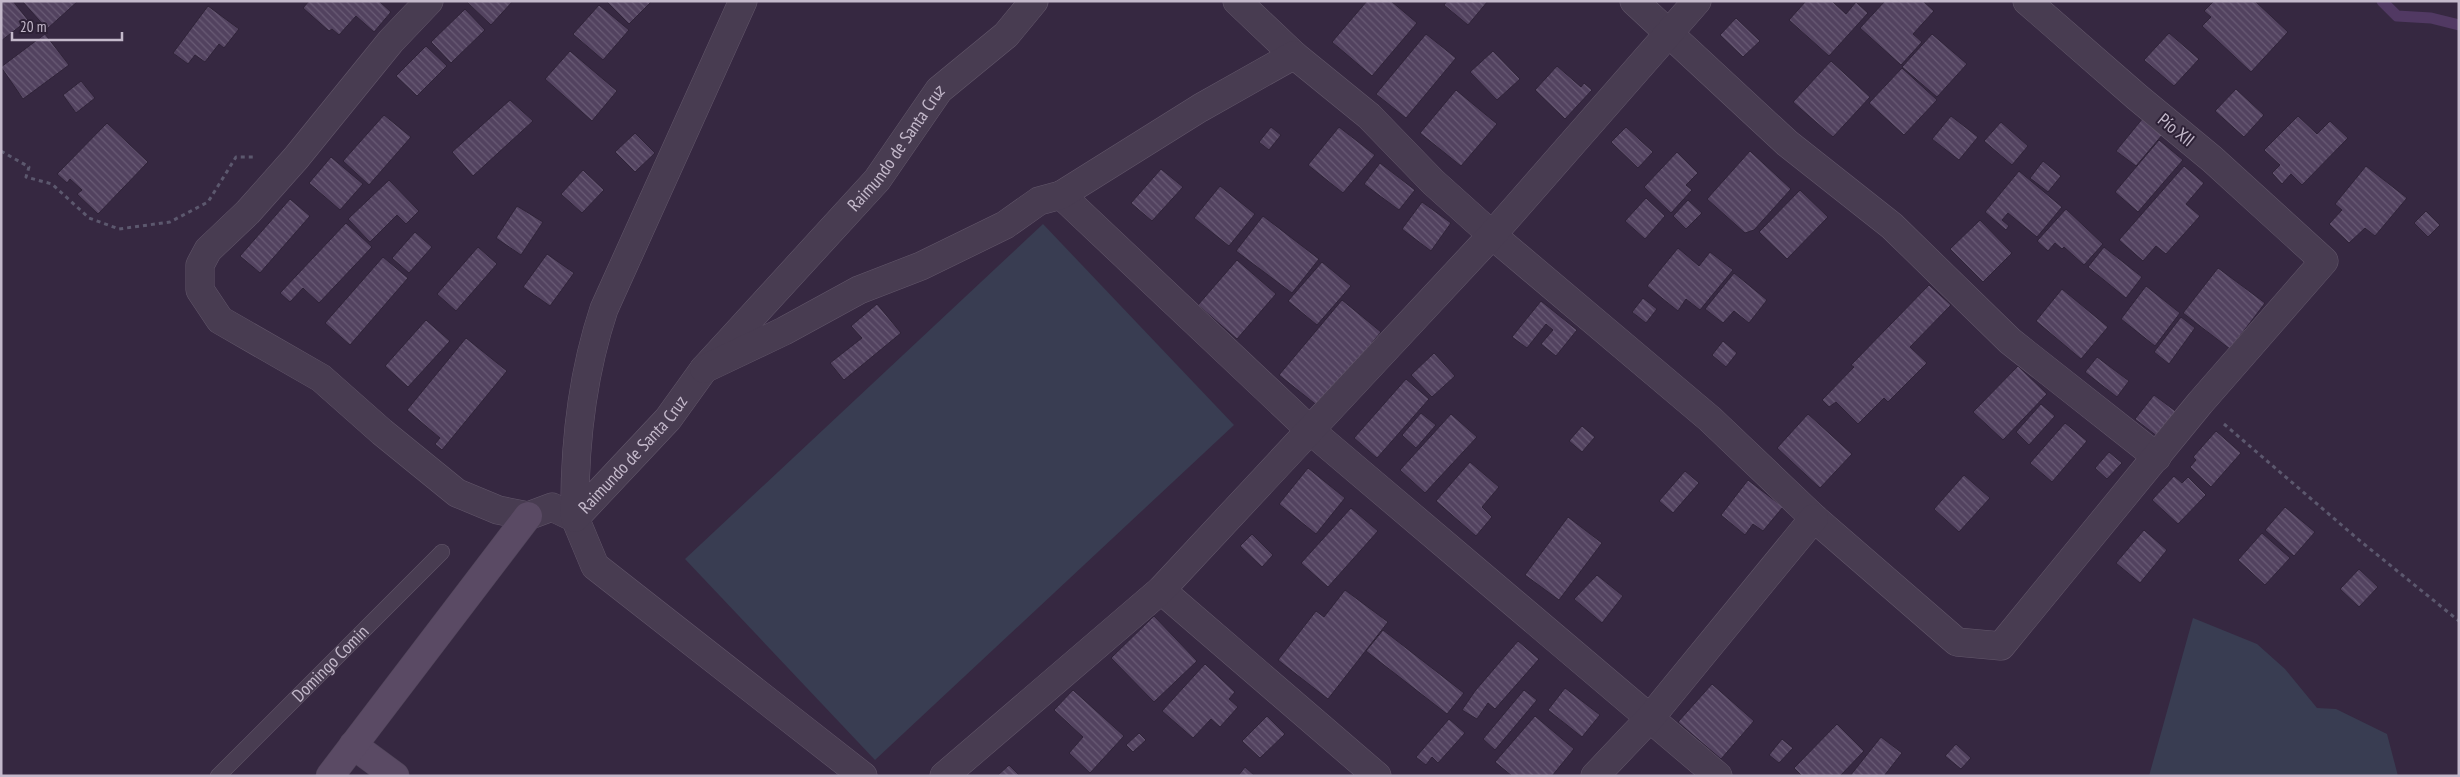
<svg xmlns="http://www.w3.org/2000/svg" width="2460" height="777" viewBox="0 0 2460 777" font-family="'PT Sans Narrow',sans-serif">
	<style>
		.green { fill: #393d52 }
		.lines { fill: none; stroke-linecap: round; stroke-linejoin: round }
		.stream { stroke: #513963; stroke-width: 11 }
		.building { fill: url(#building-back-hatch); stroke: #2f2338 }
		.lane-casing { stroke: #63576b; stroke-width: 16 }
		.street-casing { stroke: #63576b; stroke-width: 29 }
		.secondary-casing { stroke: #4e4357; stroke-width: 29 }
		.path { stroke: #5c586e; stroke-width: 3; stroke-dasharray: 4 4; stroke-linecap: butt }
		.lane { stroke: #483c51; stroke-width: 15 }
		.street { stroke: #483c51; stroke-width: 28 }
		.secondary { stroke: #5a4a64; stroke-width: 28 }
		.labels { text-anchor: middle; stroke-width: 4; stroke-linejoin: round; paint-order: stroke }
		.street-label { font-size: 18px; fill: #c4b9cb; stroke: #2d2136 }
	</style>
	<defs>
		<pattern id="building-back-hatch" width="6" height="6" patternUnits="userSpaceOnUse" patternTransform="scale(1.25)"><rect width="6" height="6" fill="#52425f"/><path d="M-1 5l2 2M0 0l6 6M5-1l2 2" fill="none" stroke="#695b75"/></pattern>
	</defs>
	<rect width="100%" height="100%" fill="#362841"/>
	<!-- green -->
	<g class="green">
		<polygon points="1043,224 1234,425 875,760 685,559"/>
		<polygon points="2193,618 2257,644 2285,669 2317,708 2336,709 2387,734 2398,776 2149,776"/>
	</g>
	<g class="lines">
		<!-- stream -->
		<polyline class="stream" points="2382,1 2397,16 2431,18 2459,25"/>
	</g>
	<!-- building -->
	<g class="building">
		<polygon points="1,1 13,1 28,20 1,41"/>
		<polygon points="22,1 78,1 47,29"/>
		<polygon points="309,1 379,1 391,12 374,32 356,16 339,35 332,29 329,31 303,8"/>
		<polygon points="466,1 513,1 491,25"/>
		<polygon points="606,1 652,1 629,24"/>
		<polygon points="1367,1 1391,1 1417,23 1372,76 1332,42"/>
		<polygon points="1447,1 1488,1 1468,25 1444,5"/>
		<polygon points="1806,1 1832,1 1846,14 1856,2 1868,13 1829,56 1789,20"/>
		<polygon points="1885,1 1923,1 1934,11 1913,34 1922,42 1901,65 1860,28"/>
		<polygon points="2214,1 2255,1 2288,32 2251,72 2202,26 2211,17 2204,11"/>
		<polygon points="599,5 629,30 603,60 573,34"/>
		<polygon points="208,6 239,29 224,48 219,44 205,62 195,55 188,64 173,53"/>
		<polygon points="465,9 485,30 451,63 431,42"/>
		<polygon points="1736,18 1760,41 1743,57 1720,35"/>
		<polygon points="2169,33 2199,59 2174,86 2144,60"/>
		<polygon points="45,34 69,65 23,99 1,67"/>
		<polygon points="1426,34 1456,58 1406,118 1376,94"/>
		<polygon points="1932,34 1967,64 1937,97 1902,67"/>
		<polygon points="426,46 447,66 417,96 396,76"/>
		<polygon points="570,51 617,91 592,121 545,79"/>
		<polygon points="1493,51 1520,79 1497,100 1470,72"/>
		<polygon points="1831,61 1870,97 1833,137 1793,102"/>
		<polygon points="1557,66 1581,87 1584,83 1592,90 1565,119 1535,90"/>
		<polygon points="1902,68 1937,100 1904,135 1869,103"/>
		<polygon points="81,81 95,98 76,113 63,95"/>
		<polygon points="2236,89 2264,115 2244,137 2215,111"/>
		<polygon points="1456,90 1497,124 1461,166 1420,133"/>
		<polygon points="510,100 533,121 473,176 452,152"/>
		<polygon points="384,115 411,137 369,185 343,161"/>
		<polygon points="1951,116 1978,137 1959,160 1932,139"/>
		<polygon points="2298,116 2317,134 2330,121 2348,138 2302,185 2291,174 2282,184 2272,173 2280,165 2264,150"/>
		<polygon points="2143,118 2163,134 2136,166 2116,151"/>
		<polygon points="2001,122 2028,146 2012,165 1984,141"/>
		<polygon points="107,123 148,162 98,214 77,194 82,190 70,179 67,183 57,174"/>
		<polygon points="1271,127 1281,135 1269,150 1259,142"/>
		<polygon points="1339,127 1375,155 1343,193 1308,165"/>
		<polygon points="1626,127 1653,152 1638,168 1611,142"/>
		<polygon points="635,133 655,153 635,172 615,152"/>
		<polygon points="2159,140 2183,160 2138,212 2115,192"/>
		<polygon points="1750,151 1791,189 1754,230 1745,233 1707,199"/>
		<polygon points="1677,152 1698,173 1686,185 1692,190 1671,213 1644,187"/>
		<polygon points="331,157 363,184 340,210 309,183"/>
		<polygon points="2043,161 2061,176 2048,192 2030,178"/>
		<polygon points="1380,163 1415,190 1399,210 1364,184"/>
		<polygon points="2184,166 2204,183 2186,204 2200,216 2166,254 2156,246 2143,261 2119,240"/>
		<polygon points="2366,166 2407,198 2375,236 2365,228 2349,243 2329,224 2342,210 2335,204"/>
		<polygon points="1161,169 1183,187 1152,221 1131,203"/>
		<polygon points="583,170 604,190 582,213 561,194"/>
		<polygon points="2019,171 2062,207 2037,237 2008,213 2002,220 2009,226 2006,230 1985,212"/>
		<polygon points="389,180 419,211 406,224 397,215 370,242 348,219"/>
		<polygon points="1220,186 1255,214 1229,246 1194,218"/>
		<polygon points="1800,190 1828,217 1787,259 1759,232"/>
		<polygon points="1646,198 1665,216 1645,239 1625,221"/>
		<polygon points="290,199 310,216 260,273 240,256"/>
		<polygon points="1688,200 1702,213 1686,229 1673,216"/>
		<polygon points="1422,202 1451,223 1431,251 1402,229"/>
		<polygon points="517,206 543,222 521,255 496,238"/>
		<polygon points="2066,209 2103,244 2084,265 2064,247 2062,249 2055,243 2048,251 2037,241"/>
		<polygon points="2426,211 2440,225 2428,237 2414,223"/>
		<polygon points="1263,216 1319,259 1292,293 1236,251"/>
		<polygon points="1980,220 2012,253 1983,282 1950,249"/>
		<polygon points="346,223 372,247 319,303 303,288 290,302 280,293"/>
		<polygon points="415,232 432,247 409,273 392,258"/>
		<polygon points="478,247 497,264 456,311 437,294"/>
		<polygon points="2104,247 2142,277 2126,298 2088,267"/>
		<polygon points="1678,248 1699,266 1710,252 1733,270 1700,310 1686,299 1678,311 1647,286"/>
		<polygon points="547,254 574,273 550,306 523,287"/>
		<polygon points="383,257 408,278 350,345 325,323"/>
		<polygon points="1237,260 1276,294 1237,339 1198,305"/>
		<polygon points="1322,262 1351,286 1317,325 1288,301"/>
		<polygon points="2218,268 2265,303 2230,349 2183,313"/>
		<polygon points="1734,273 1767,300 1749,323 1734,311 1723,323 1705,309"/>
		<polygon points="1929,285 1951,305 1910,347 1927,363 1888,402 1884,398 1858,424 1836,402 1829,407 1822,400 1854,367 1851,365"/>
		<polygon points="2146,286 2180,313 2155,346 2121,319"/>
		<polygon points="2062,289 2108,327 2081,359 2036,321"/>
		<polygon points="1643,298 1657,309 1646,323 1632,312"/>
		<polygon points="1342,300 1381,332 1319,407 1279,375"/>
		<polygon points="1541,301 1577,330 1556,356 1541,344 1553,330 1546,324 1527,348 1512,337"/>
		<polygon points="877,304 901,333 844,380 830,363 862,338 851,326"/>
		<polygon points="2181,317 2195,328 2169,364 2154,352"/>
		<polygon points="426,320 450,341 408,387 385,366"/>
		<polygon points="466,338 507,371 442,450 435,444 440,438 407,410"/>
		<polygon points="1723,341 1737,353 1726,367 1712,355"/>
		<polygon points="1434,353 1455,376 1432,397 1411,375"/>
		<polygon points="2097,357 2129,381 2117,397 2085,372"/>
		<polygon points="2018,366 2047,394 2003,440 1973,412"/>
		<polygon points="1406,379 1429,399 1377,458 1354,438"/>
		<polygon points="2154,395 2178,413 2158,437 2135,419"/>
		<polygon points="2041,404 2055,416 2029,445 2016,432"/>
		<polygon points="1421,413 1436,425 1416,448 1402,435"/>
		<polygon points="1451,414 1477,437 1425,493 1400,470"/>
		<polygon points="1808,414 1852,454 1820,488 1777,448"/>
		<polygon points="2065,423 2087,441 2052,482 2030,463"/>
		<polygon points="1582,426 1595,437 1582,452 1569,441"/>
		<polygon points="2216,431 2241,453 2211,487 2190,467 2196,460 2193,457"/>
		<polygon points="2109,452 2122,463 2107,479 2095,468"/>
		<polygon points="1470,462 1499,487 1482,507 1492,517 1476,536 1436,501"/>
		<polygon points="1308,468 1345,498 1316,534 1279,504"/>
		<polygon points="1685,471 1699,483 1673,513 1659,501"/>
		<polygon points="1964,475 1990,498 1959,532 1934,509"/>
		<polygon points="2174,476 2182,483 2188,477 2206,495 2178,524 2152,500"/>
		<polygon points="1748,480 1783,507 1763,531 1753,524 1745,535 1721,515"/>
		<polygon points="2285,507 2315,532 2294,556 2265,530"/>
		<polygon points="1351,508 1378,531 1328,587 1301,563"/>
		<polygon points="1568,517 1602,543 1559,600 1525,575"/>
		<polygon points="2144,530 2167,550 2140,583 2116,563"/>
		<polygon points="2262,533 2290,558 2265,585 2238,560"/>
		<polygon points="1252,534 1273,555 1262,567 1240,546"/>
		<polygon points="2359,569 2378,587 2359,607 2340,589"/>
		<polygon points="1597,575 1623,596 1602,623 1574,599"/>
		<polygon points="1345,590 1388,622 1328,699 1278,660 1316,611 1324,617"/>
		<polygon points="1154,616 1197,661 1154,702 1111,658"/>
		<polygon points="1383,630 1464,693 1447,714 1366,651"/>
		<polygon points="1518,641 1539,659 1495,709 1488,703 1477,719 1462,710 1475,691"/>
		<polygon points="1205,664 1235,692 1229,699 1238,707 1220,727 1211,719 1193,738 1162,711"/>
		<polygon points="1712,684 1754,721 1721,759 1678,722"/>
		<polygon points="1565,688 1600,715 1582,737 1548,710"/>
		<polygon points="1073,690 1124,736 1090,773 1069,753 1083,737 1054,710"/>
		<polygon points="1524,690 1537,700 1495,750 1483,739"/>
		<polygon points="1267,716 1285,734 1260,758 1242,741"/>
		<polygon points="1535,716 1574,749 1552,776 1512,776 1495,762"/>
		<polygon points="1449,719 1465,733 1438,763 1432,757 1426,765 1416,757"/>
		<polygon points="1837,724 1864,751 1840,776 1802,776 1794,768"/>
		<polygon points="1139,733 1146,740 1133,752 1126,745"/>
		<polygon points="1881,737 1902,753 1884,776 1850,776"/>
		<polygon points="1782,739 1793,748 1779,763 1769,755"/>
		<polygon points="1956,744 1971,758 1961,769 1945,756"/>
		<polygon points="1009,765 1020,776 997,776"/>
		<polygon points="1245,767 1255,776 1238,776"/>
	</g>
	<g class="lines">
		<!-- lane casing -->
		<g class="lane-casing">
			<g id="lane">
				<path id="s1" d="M218 776 442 552"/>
			</g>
		</g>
		<!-- street casing -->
		<g class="street-casing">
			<g id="street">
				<polyline points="429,1 391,41 296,158 248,212 208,250 200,265 200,290 220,320 321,378 382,432 457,493 498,510 528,516 552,507 575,518 595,566 863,776"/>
				<path id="s2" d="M743 1 604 309C581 378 574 447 575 518L668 419 704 369 877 180 939 90 1006 35 1034 1"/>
				<polyline points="1237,1 1294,55"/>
				<polyline points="1634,1 1787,143 1892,226 2010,341 2157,457"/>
				<polyline points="1061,195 1311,431 1718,776"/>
				<polyline points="704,369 784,331 859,290 921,266 1005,225 1039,201 1061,195 1200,108 1294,55 1369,116 1433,182 1492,235 1710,419 1814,518 1957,642 2001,646 2200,403 2324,261 2212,159 2137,97 2027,1"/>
				<polyline points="1161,590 1377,776"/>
				<polyline points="944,776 1161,590 1492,235 1697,1"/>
				<polyline points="1595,776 1650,718 1814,518"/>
			</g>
		</g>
		<!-- secondary casing -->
		<g class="secondary-casing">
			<g id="secondary">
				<polyline points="353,745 395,776"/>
				<polyline points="330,776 528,516"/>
			</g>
		</g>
		<!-- path -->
		<g class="path">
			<polyline points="1,151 29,167 26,177 52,184 89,218 119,229 170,222 208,202 236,157 253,157"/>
			<polyline points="2224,424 2359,540 2459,621"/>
		</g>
		<!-- lane -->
		<use href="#lane" class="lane"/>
		<!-- street -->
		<use href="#street" class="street"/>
		<!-- secondary -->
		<use href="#secondary" class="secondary"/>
	</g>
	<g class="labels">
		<!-- street labels -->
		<g class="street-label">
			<text transform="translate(2176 130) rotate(39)" y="6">Pío XII</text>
			<text dy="6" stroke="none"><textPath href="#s2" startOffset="1041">Raimundo de Santa Cruz</textPath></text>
			<text dy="6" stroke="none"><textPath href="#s2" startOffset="636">Raimundo de Santa Cruz</textPath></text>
			<text dy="6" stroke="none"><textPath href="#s1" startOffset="159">Domingo Comin</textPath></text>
		</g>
	</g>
	<!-- border -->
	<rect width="2460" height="777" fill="none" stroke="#c4b9cb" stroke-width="5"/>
	<!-- scale -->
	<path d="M12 32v8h110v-8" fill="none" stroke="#c4b9cb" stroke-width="2.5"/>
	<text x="20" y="32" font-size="15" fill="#c4b9cb" stroke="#2d2136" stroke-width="4" paint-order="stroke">20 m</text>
</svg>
